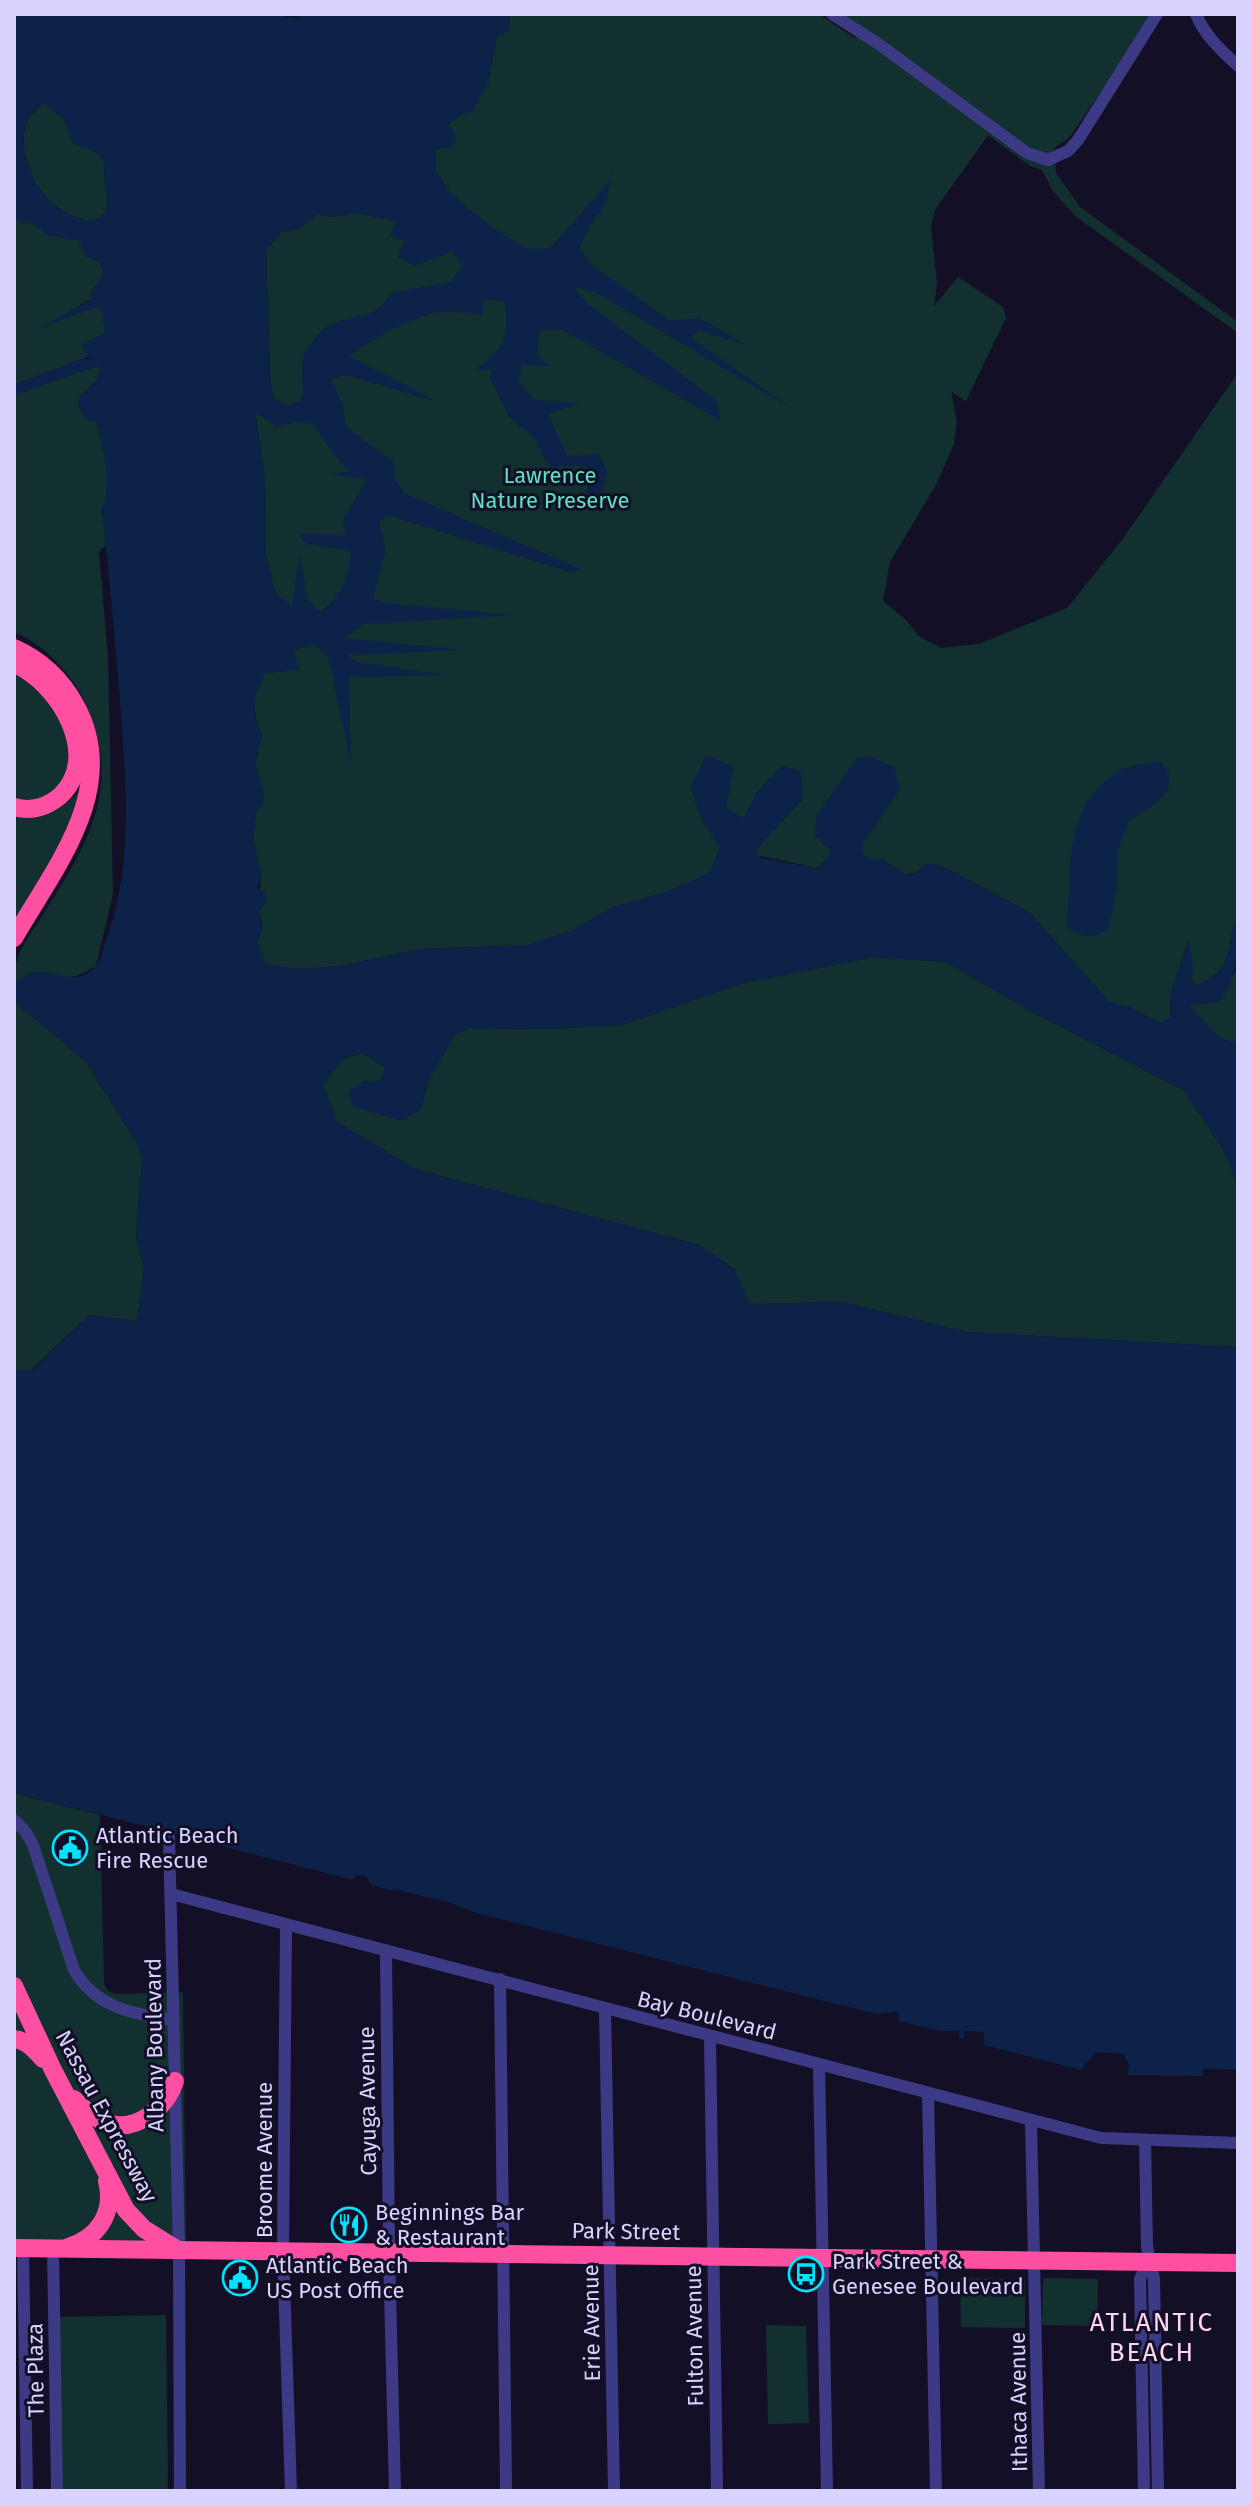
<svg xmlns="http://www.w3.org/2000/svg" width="1252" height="2505" viewBox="0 0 1252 2505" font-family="'Fira Sans',sans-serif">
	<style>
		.green { fill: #12302f }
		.water { fill: #0c2248; fill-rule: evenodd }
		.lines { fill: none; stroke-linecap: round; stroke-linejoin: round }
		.minor { stroke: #3d3a85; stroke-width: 12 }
		.highway { stroke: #ff4fa3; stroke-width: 18 }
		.labels { text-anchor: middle; stroke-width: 6; stroke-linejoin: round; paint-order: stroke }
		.park-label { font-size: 22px; fill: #5fe0c0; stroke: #130f26 }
		.poi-label { font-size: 22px; fill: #d9d4ff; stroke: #130f26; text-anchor: start }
		.street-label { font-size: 22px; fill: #d9d4ff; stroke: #130f26 }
		.quarter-label { font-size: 26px; letter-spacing: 2px; fill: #ffd6f0; stroke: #130f26 }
	</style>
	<rect width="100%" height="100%" fill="#130f26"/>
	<!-- green -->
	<g class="green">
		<path d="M510 14H819L855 38 858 35 900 67 903 63 832 14H1155L1069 138 1054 148 1056 173 1080 207 1238 322V333L1075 216 1053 191 1042 170 1030 166 988 135 935 210 931 226 937 283 934 306 958 277 1003 307 1006 318 966 401 951 391 957 422 954 444 937 483 890 562 883 601 906 620 919 636 941 648 979 644 1067 608 1122 540 1238 373V924L1234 925C1226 956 1230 972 1197 985L1191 982 1193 969 1188 941 1171 992 1170 1018 1161 1023 1131 1008 1110 1003 1029 912 942 866 906 875 882 859H869L862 855 861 846 900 788 814 833 830 851 829 857 818 868 720 848 710 873 670 891 611 908 572 931 527 945 420 949 340 966 298 969 266 965 257 942 262 923 258 912 261 876 253 838 256 812 262 805 264 795 255 765 262 734 256 721 254 700 276 594 266 556 265 479 255 411 267 420 273 398 270 374 266 250 281 232 298 229 316 214 332 217 353 213 448 124 461 115 488 83 497 36 508 31Z"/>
		<path d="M45 103 65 121 73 144C83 147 101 150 104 162 106 166 104 170 104 174 105 190 115 210 97 219 90 222 86 220 79 218 34 208 0 126 45 103Z"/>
		<polygon points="14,214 19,222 32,222 48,235 79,240 86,256 101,263 103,276 91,293 91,299 43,327 98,306 103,313 105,333 83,345 87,357 14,385"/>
		<path d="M102 364 96 382 79 396 96 420 108 472 106 498 102 509 106 545 99 552 108 657 113 894 96 966C69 983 61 978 31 972L14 983C14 955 26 941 41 918 89 842 125 787 83 698 72 675 39 639 14 633V395Z"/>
		<polygon points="14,673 20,676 53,705 68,732 73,763 51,800 14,801"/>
		<path d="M79 792 86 794 14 933V816C41 824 60 809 79 792Z"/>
		<path d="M1238 935V1042C1217 1044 1202 1018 1188 1005L1219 1002 1238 966 1236 937Z"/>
		<polygon points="874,957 946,962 1032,1012 1185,1091 1223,1149 1238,1186 1238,1347 967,1332 842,1302 749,1304 734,1269 699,1245 415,1169 337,1122 323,1084 344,1058 364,1053 385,1068 383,1076 352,1106 371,1111 421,1110 428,1081 454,1035 471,1028 545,1029 622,1025 743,983"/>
		<polygon points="14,1001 86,1062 137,1143 142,1160 136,1236 144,1269 137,1321 89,1315 31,1370 14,1370"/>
		<polygon points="14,1793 100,1815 104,1982 107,1990 115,1994 183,1992 186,2248 14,2248"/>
		<polygon points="960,2278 1025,2279 1025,2328 961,2327"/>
		<polygon points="1043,2278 1098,2279 1097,2326 1042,2325"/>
		<polygon points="166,2315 168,2491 62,2491 58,2317"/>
		<polygon points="766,2325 806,2326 809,2423 768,2424"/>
	</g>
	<!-- water -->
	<g class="water">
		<path d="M14 14H267L298 18 301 14H510L508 31 497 36 488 83 473 112 461 115 448 124 456 138 452 147 436 149V170L451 194 496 230 528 249 550 248 610 181 615 166 604 207 589 227 580 248 591 264 670 321 700 318 747 345 698 330 691 338 794 410 595 292 573 287 587 303 717 401 720 420 563 330H540L537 354 548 366 521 365 519 382 534 400 581 403 548 414 567 456 599 454 607 470 602 493H586L592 470 577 465 550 468 533 437 509 417 490 379 491 370H475C505 347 509 340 505 302L484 299 483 315C471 314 458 311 445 312 414 313 374 339 349 356L438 402 346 375 331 380 343 404 346 427 393 461 396 481 404 493 581 569 573 573 387 515 379 522 386 548 373 599 387 603 513 615 364 624 344 638 466 650 347 655 357 662 445 675 349 677 351 764 329 659 316 645 293 650 300 669 264 674 254 700 256 721 262 734 255 765 264 795 262 805 256 813 253 838 261 876 258 888 266 894 267 902 258 912 263 930 257 942 266 965 298 969 340 966 420 949 527 945 572 931 611 908 670 891 709 873 720 848 700 817 691 787 706 755 734 767 726 807 743 819 756 793 781 766 801 771 804 798 757 849 760 858 818 868 829 857 830 851 814 833 817 815 857 758 870 757 893 766 900 788 861 846 863 855 869 859H882L906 875 914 874 927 863 942 866 1029 912 1110 1002 1131 1008 1161 1023 1170 1018 1171 992 1189 939 1193 969 1191 982 1197 985C1230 972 1226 955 1234 925L1238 924C1238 952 1238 978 1219 1002L1189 1006C1203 1018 1217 1043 1238 1042V1186L1223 1149 1185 1091 1032 1012 946 962 874 957 743 983 622 1025 545 1029 471 1028 454 1036 428 1081 421 1110 401 1121 352 1106 349 1092 364 1081 377 1082 383 1076 385 1068 364 1053 344 1058 323 1084 337 1122 415 1169 699 1245 734 1269 750 1304 842 1302 967 1332 1238 1347V2070L1203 2069 1202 2076 1128 2075 1129 2065 1123 2054 1096 2052 1081 2070 984 2045V2032L964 2031V2039L959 2038V2031H940L899 2021 898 2011 877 2014 832 2003 476 1913 451 1903 394 1889 393 1891 371 1885 366 1876 357 1875 353 1880 217 1845 214 1836 185 1829V1836L14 1793V1370H32L89 1315 137 1321 144 1269 136 1236 142 1160 137 1143 86 1062 14 1001V983C20 979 27 972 35 972 56 969 79 989 96 965 101 960 103 949 105 943 134 870 126 779 120 702 115 638 109 573 102 509 113 478 103 451 96 421L87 420 78 407 79 396 96 382 101 365 14 395V385L82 359H93L87 357 83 345 105 333 103 314 98 306 36 330 91 300V293L103 276 101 263 86 256 79 240 47 235 32 223 19 222 14 214ZM44 103 65 121 73 144C83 147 101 150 104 162 106 166 104 170 104 174 105 190 115 210 97 219 90 222 86 220 79 218 34 208 0 126 44 103ZM353 213 397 221 390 236 404 241 398 257 414 266 453 251 462 267 450 282 390 293C373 329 335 307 313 341 309 346 304 352 303 358 301 369 303 384 303 396L298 402 286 405 273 398 270 374 266 250 281 232 298 229 316 214 332 217ZM255 412 277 427 297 422 312 423C325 440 333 456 349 471L331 475 367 479 343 520 345 535 297 534 307 544 351 551C349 574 341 598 320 612L307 598 300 552 292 605 276 594 266 556 265 479Z"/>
		<path d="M1161 761 1170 775 1168 791 1149 809 1129 820 1117 855V887L1109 929C1091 940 1084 938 1067 927 1072 870 1061 807 1119 771 1131 764 1147 764 1161 761Z"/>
	</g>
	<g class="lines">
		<!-- minor -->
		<g class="minor">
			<polyline points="832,14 880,45 1027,153 1048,160 1068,151 1078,140 1157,14"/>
			<path d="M1196 14C1204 35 1222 51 1238 66"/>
			<path d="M14 1820 25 1831 33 1845 74 1970C96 2008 133 2014 174 2020"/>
			<polyline points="169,1837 179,2250 180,2491"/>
			<polyline points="171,1894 1101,2138 1238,2143"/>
			<polyline points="286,1925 283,2251 291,2491"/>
			<polyline points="386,1950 389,2252 395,2491"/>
			<polyline points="500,1979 506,2491"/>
			<polyline points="605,2009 614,2491"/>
			<polyline points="710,2037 717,2491"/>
			<polyline points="819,2065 827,2491"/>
			<polyline points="928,2094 936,2491"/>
			<polyline points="1031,2121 1039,2491"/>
			<polyline points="1145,2140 1147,2247 1154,2279 1158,2491"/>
			<polyline points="23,2249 27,2491"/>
			<polyline points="53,2249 57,2491"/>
			<polyline points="1144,2491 1140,2279 1149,2261"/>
		</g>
		<!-- highway -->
		<g class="highway">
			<path d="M14 648C41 660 62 680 76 706 121 789 54 868 14 938"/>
			<path d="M14 664C58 682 103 756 60 796 47 807 31 812 14 807"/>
			<polyline points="14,1986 53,2070 126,2210 144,2229 176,2249"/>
			<path d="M14 2039C26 2040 35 2050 43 2059"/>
			<path d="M74 2099C84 2109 96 2121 111 2124 139 2131 167 2106 175 2081"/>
			<path d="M68 2247C98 2238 115 2213 107 2181"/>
			<polyline points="14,2248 1238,2263"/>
		</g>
	</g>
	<!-- icons -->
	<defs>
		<g id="civic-ring" transform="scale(1.8)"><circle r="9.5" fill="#130f26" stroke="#00e5ff" stroke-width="1.5"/><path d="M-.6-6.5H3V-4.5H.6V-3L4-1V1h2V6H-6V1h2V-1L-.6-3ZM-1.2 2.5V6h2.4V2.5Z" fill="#00e5ff"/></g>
		<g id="restaurant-ring" transform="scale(1.8)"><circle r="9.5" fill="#130f26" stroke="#00e5ff" stroke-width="1.5"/><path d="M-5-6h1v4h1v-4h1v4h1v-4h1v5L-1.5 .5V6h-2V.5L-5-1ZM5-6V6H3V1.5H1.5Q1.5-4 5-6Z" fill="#00e5ff"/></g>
		<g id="bus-ring" transform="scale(1.8)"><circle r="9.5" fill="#130f26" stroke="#00e5ff" stroke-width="1.5"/><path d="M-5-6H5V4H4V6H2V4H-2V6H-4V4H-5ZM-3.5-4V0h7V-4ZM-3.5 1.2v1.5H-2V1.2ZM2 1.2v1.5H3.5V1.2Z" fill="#00e5ff"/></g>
	</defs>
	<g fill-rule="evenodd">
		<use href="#civic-ring" x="70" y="1848"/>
		<use href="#restaurant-ring" x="349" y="2225"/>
		<use href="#bus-ring" x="806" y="2274"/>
		<use href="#civic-ring" x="240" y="2278"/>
	</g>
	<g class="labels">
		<!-- park labels -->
		<g class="park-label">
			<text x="550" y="483">Lawrence<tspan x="550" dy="25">Nature Preserve</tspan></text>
		</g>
		<!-- poi labels -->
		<g class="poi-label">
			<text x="96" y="1843">Atlantic Beach<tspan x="96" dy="25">Fire Rescue</tspan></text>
			<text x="375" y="2220">Beginnings Bar<tspan x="375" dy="25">&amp; Restaurant</tspan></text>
			<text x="832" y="2269">Park Street &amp;<tspan x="832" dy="25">Genesee Boulevard</tspan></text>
			<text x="266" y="2273">Atlantic Beach<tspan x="266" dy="25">US Post Office</tspan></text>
		</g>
		<!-- street labels -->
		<g class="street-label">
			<text transform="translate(707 2015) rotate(14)" y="8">Bay Boulevard</text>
			<text transform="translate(154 2045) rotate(-91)" y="8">Albany Boulevard</text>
			<text transform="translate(367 2101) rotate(-91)" y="8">Cayuga Avenue</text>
			<text transform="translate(107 2116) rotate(62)" y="8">Nassau Expressway</text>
			<text transform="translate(264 2160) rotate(-90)" y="8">Broome Avenue</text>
			<text transform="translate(626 2231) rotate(1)" y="8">Park Street</text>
			<text transform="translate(591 2323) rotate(-91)" y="8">Erie Avenue</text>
			<text transform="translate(694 2336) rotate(-91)" y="8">Fulton Avenue</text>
			<text transform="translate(35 2370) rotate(-91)" y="8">The Plaza</text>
			<text transform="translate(1018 2402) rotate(-91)" y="8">Ithaca Avenue</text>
		</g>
		<!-- quarter labels -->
		<g class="quarter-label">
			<text x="1152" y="2331">ATLANTIC<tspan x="1152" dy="30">BEACH</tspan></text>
		</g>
	</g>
	<!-- border -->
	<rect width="1252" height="2505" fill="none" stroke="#d9d4ff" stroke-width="32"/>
</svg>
